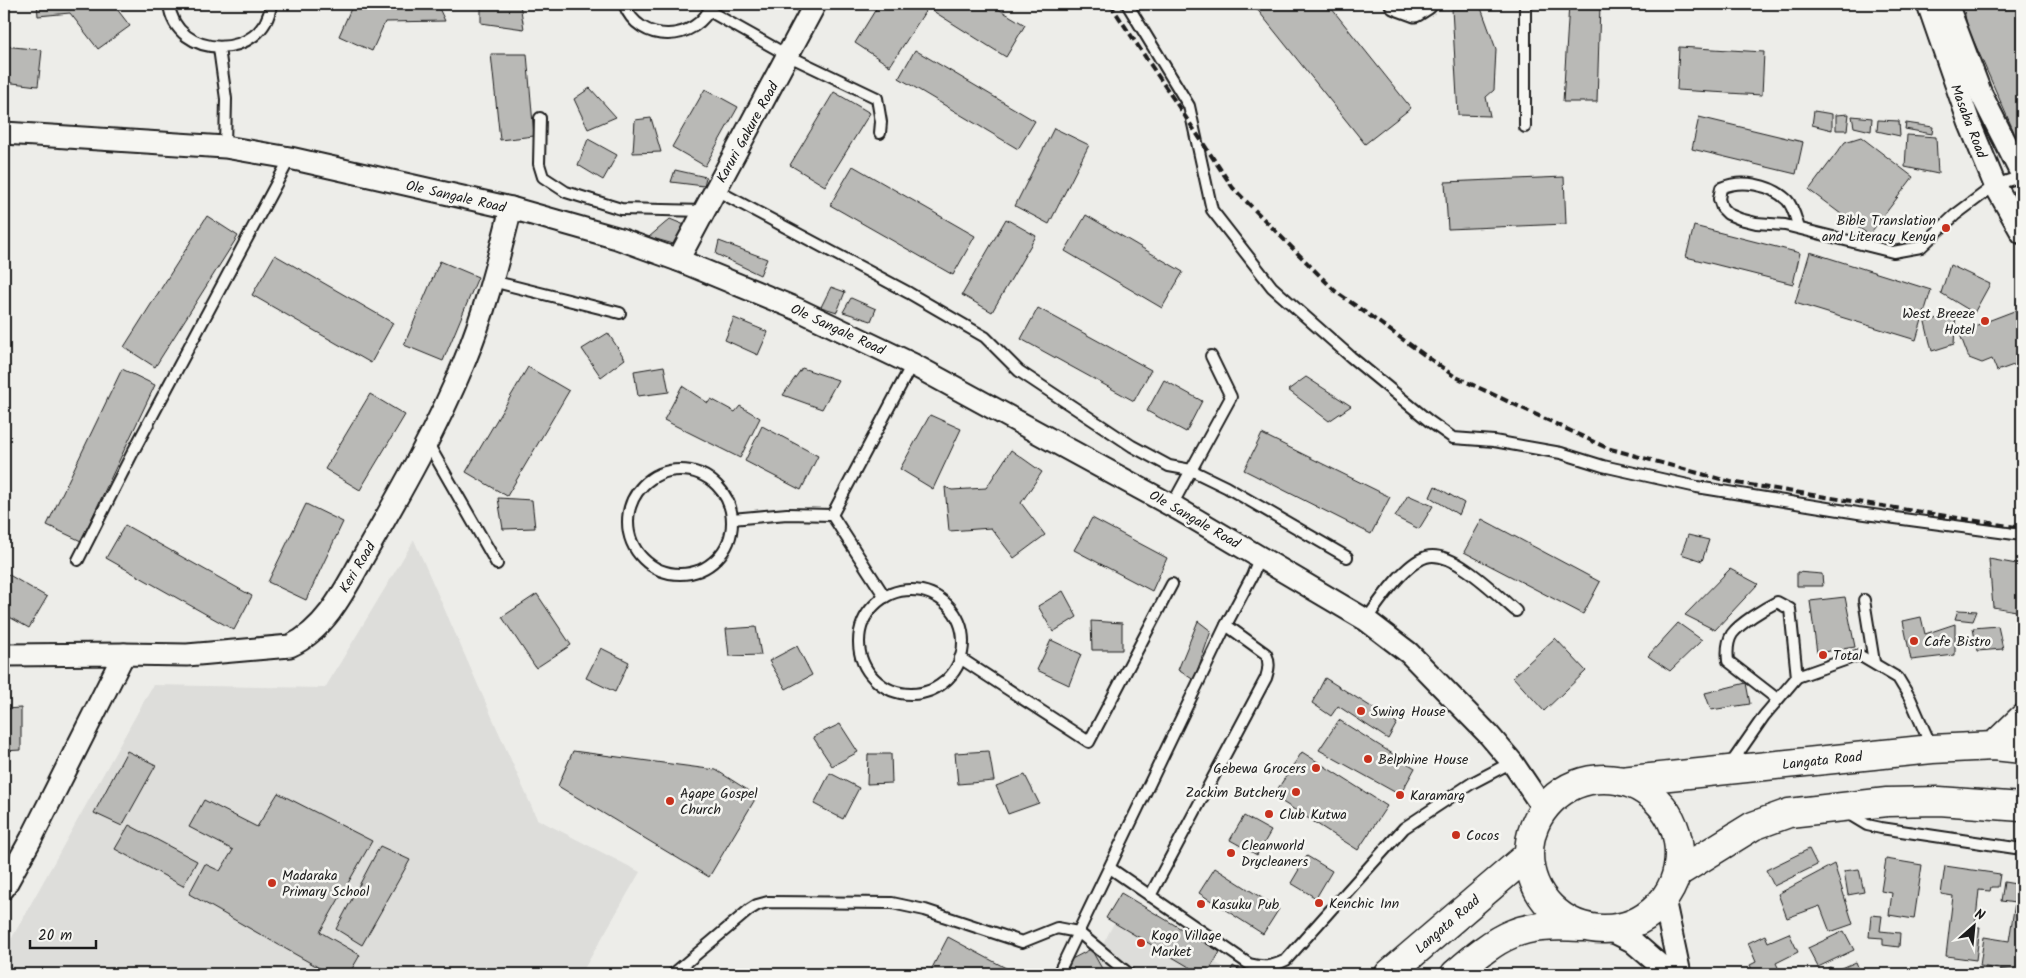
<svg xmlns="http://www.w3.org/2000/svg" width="2026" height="978" viewBox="0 0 2026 978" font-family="Kalam,sans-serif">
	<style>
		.built { fill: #ddddda }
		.building { fill: #b9b9b6; stroke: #1c1c1c }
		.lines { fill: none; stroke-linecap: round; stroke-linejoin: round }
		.lane-casing { stroke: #1c1c1c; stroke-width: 14 }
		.street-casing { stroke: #1c1c1c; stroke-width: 25 }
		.secondary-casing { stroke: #1c1c1c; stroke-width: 31 }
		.lane { stroke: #f6f6f2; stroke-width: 10 }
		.street { stroke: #f6f6f2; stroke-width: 21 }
		.secondary { stroke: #f6f6f2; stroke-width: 28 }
		.rail { stroke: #1c1c1c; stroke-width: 4; stroke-dasharray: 8 4; stroke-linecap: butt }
		.poi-dot { fill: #c8321e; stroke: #f6f6f2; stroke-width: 2 }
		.labels { text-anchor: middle; stroke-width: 5; stroke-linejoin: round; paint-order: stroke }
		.street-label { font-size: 14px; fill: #1c1c1c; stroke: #f6f6f2 }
		.poi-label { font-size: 14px; fill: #1c1c1c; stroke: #f6f6f2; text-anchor: start }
	</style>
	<rect width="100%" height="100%" fill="#edede9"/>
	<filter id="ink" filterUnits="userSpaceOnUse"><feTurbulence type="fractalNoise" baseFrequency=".02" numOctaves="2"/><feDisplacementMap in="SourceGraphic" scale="10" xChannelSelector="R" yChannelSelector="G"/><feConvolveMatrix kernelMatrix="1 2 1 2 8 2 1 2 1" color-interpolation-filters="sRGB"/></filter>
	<g filter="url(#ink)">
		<!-- built -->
		<g class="built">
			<polygon points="414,540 537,819 640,872 581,974 4,974 4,952 153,685 325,688"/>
			<polygon points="1120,911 1236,974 1088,974"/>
		</g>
		<!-- building -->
		<g class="building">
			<polygon points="37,4 113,4 130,26 98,49 70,13 38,16"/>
			<polygon points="353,4 437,4 445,21 385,22 372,51 339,36"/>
			<polygon points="481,4 520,4 524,29 481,23"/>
			<polygon points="879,4 930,4 890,66 855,43"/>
			<polygon points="938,4 990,4 1025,25 1006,57 933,11"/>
			<polygon points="1262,4 1328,4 1411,108 1365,144 1256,8"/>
			<polygon points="1569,4 1600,4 1597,102 1563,102"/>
			<polygon points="1963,4 2022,4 2022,150 1967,26"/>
			<polygon points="1481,8 1496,49 1494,90 1486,97 1490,116 1458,115 1452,9"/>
			<polygon points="4,46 42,50 38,86 4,82"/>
			<polygon points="1679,47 1764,52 1762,95 1677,90"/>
			<polygon points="915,50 1035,121 1018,149 899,78"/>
			<polygon points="491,54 527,54 534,136 500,140"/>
			<polygon points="590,88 616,117 588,129 574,99"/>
			<polygon points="705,89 738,107 705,166 672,147"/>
			<polygon points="834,92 870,113 825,186 790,165"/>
			<polygon points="1814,111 1832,114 1832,130 1812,125"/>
			<polygon points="1849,114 1847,130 1836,130 1836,115"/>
			<polygon points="1852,116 1872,118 1871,131 1854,127"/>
			<polygon points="1699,117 1803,142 1796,174 1692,149"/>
			<polygon points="651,118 661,152 633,153 635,120"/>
			<polygon points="1878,120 1899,121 1900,136 1877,131"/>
			<polygon points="1906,123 1933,127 1932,134 1905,129"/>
			<polygon points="1054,128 1089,145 1049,224 1015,206"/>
			<polygon points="1907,135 1936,137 1938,174 1905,167"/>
			<polygon points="1861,137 1913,177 1869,235 1809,190 1845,142"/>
			<polygon points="588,139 617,155 603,180 578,165"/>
			<polygon points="853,166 975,236 953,275 830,205"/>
			<polygon points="675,170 706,177 704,186 671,182"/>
			<polygon points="1564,177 1566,224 1448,229 1445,182"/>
			<polygon points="1086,215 1183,272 1162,308 1065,251"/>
			<polygon points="207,216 238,236 155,367 124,347"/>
			<polygon points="670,219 687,226 677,245 649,237"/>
			<polygon points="1006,219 1036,236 992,312 962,295"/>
			<polygon points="1694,226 1800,253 1793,284 1686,257"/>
			<polygon points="719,241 767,259 760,275 716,254"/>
			<polygon points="1810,252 1931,290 1916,340 1795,303"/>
			<polygon points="275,255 393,323 371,363 252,295"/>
			<polygon points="440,261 478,277 443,361 404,345"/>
			<polygon points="1950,265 1990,284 1974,313 1941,293"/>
			<polygon points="831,287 845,292 837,312 821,307"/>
			<polygon points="851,298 876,309 871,321 843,312"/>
			<polygon points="1038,308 1151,370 1134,401 1021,339"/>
			<polygon points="2022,308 2022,362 1997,371 1992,359 1982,363 1969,358 1959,332"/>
			<polygon points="1956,313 1954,344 1932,351 1925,322"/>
			<polygon points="734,318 768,332 758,355 725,340"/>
			<polygon points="608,333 625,359 601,377 582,349"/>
			<polygon points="664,366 669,392 638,396 634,371"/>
			<polygon points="528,367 569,391 507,496 466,472"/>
			<polygon points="802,368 838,380 822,409 783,395"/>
			<polygon points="122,369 155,385 81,541 47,525"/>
			<polygon points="1306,377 1351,406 1329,421 1288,390"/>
			<polygon points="1164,380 1202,401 1186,432 1147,411"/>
			<polygon points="682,386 708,403 711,399 735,412 740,406 760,418 740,458 664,420"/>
			<polygon points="370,394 405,415 360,490 325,469"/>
			<polygon points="930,415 961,429 933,489 900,469"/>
			<polygon points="762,426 818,456 801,490 745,461"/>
			<polygon points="1262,434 1390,497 1371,534 1244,470"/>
			<polygon points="1011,450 1042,472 1021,503 1045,535 1014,558 991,528 949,531 945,487 952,490 986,488"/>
			<polygon points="1435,486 1464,503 1459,515 1430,497"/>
			<polygon points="1408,495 1433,506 1419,529 1395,517"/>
			<polygon points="498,498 532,500 535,528 503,529"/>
			<polygon points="306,504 343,522 306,600 268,582"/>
			<polygon points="1092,518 1167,558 1152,591 1074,550"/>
			<polygon points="1482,519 1600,582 1583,614 1464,552"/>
			<polygon points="125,525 252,596 234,630 106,558"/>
			<polygon points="1688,535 1709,540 1702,561 1681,554"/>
			<polygon points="1989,559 2022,565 2022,612 1993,607"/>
			<polygon points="1730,569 1758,584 1715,630 1685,615"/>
			<polygon points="4,572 47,597 29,628 4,614"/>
			<polygon points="1797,572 1822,574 1823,586 1797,586"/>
			<polygon points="1063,591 1077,617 1053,632 1038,606"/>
			<polygon points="537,594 571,645 536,668 502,617"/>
			<polygon points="1845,597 1855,647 1817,653 1810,601"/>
			<polygon points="1958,610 1977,611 1973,621 1955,619"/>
			<polygon points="1921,617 1925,634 1955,624 1955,655 1911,660 1903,621"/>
			<polygon points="1091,621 1122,623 1122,650 1092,650"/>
			<polygon points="1198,621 1211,631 1194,680 1178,670"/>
			<polygon points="1678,623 1702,640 1670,671 1648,656"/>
			<polygon points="1998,626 2003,649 1977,651 1973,628"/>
			<polygon points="756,627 761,655 729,656 726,629"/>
			<polygon points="1555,638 1586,671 1544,711 1513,677"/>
			<polygon points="1051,640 1081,654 1069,685 1037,670"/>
			<polygon points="797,646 812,675 786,689 769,661"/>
			<polygon points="601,648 629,662 615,692 586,678"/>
			<polygon points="1325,678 1397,723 1388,739 1338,706 1331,716 1312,703"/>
			<polygon points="1746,683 1750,704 1711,710 1705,693"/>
			<polygon points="21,708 21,750 4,751 4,709"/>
			<polygon points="1339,720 1415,768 1400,795 1319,750"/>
			<polygon points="840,724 858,752 832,766 813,737"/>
			<polygon points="127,751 156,765 122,826 94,813"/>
			<polygon points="573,751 716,770 757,796 709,877 558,786"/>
			<polygon points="989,751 994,781 958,784 955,753"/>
			<polygon points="1302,752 1387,806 1358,850 1273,796"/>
			<polygon points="868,754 891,754 892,783 867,784"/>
			<polygon points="830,773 859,788 843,819 814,804"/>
			<polygon points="1025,775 1039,803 1008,814 996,786"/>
			<polygon points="278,793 372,841 320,932 360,955 349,974 330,974 189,894 205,864 220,871 233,850 189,827 204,800 257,827"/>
			<polygon points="1244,816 1271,831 1257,855 1230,840"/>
			<polygon points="129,825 197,861 183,886 115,849"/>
			<polygon points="380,846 410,860 362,945 336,929"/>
			<polygon points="1809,849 1817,865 1774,886 1766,870"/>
			<polygon points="1307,856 1332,871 1316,898 1291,883"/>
			<polygon points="1886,859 1922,865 1914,919 1889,915 1892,893 1881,891"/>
			<polygon points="1834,864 1853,924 1830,932 1820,906 1787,918 1778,894"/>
			<polygon points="1945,866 2000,874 1998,887 1991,887 1990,891 1979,890 1975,928 1980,927 1976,960 1946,956 1953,896 1941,894"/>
			<polygon points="1215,868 1279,909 1263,934 1199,893"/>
			<polygon points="1859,869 1864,892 1848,895 1844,871"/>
			<polygon points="2004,882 2022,885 2022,973 1980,966 1984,937 2009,941 2015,903 2001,901"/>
			<polygon points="1121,893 1220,952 1207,974 1201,974 1106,918"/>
			<polygon points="1871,915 1882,916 1880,931 1900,933 1899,947 1883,945 1883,938 1869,937"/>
			<polygon points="1844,931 1854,950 1818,967 1808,948"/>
			<polygon points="1789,933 1798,952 1776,963 1781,974 1754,974 1750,965 1756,962 1748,943 1765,935 1768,942"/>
			<polygon points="948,937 1017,974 938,974 931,970"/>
			<polygon points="1091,949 1105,974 1073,974 1066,962"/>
			<polygon points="1856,962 1861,974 1824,974 1822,971 1830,967 1835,971"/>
			<polygon points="1233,966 1247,974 1229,974"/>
		</g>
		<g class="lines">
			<!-- lane casing -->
			<g class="lane-casing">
				<g id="lane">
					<path d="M169 4C175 61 265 61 271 4"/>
					<path d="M624 4C639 45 697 43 712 4"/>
					<polyline points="1127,4 1189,106 1212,210 1272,287 1351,357 1429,421 1453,438 1494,441 1561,453 1603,466 1697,487 1858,513 2022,535"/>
					<polyline points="709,11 789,56 877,98 881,122 880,133"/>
					<polyline points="219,48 226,99 225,147"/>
					<polyline points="540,118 539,164 543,177 566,192 621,209 705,211"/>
					<polyline points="1525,127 1525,4"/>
					<polyline points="716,190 909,293 985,337 1019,371 1132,446 1169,466 1191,470 1226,487 1347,557"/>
					<path d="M1799 228C1796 219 1793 206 1787 200 1770 184 1741 179 1721 188L1719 199 1722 208 1728 214 1740 219 1756 223 1785 225 1893 252 1921 247 1955 215 1995 185 2022 176"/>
					<polyline points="492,281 620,313"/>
					<polyline points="427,442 497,564"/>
					<circle cx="680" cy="522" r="52"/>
					<polyline points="1172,505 1231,397 1211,356"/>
					<polyline points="832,515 912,364"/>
					<polyline points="832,515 885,597"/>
					<polyline points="732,519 787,514 832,515"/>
					<polyline points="78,560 134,450 290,158"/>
					<circle cx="911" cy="642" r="52"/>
					<polyline points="1864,600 1874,662"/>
					<path d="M1366 620C1379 602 1404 564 1426 557 1453 549 1497 595 1516 611"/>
					<polyline points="960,658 1089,742 1172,584"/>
					<path d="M1777 699 1728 661C1727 652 1727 642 1732 634 1740 623 1765 608 1777 602L1790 609 1797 677"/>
					<polyline points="1730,765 1764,716 1797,677 1859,655 1898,678 1910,698 1932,748"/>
					<polyline points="1847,813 1867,825 1881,828 2022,849"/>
					<path d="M1110 868 1249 964C1264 968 1272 967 1286 960L1404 828 1472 783 1512 762"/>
					<path d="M1150 896 1266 678C1269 669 1270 662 1266 654L1226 625"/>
					<polyline points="673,974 749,910 757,905 768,902 892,903 925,910 1022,942 1057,928 1078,932 1129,974"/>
					<polyline points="1058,974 1226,625 1252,576 1260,556"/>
				</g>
			</g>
			<!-- street casing -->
			<g class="street-casing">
				<g id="street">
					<polyline points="1396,4 1415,11 1426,4"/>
					<polyline points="1928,4 1969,122 1995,185 2022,233"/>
					<polyline points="1947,4 1981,94 2022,175"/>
					<polyline points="4,133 225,147 290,158 511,208 617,238 678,260 797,309 912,364 1178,509 1366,620 1409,653 1489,735 1512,762 1543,808"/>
					<polyline points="678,260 815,4"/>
					<path d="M4 655 124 654 187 655 290 646C329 628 348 583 369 547 403 488 437 428 463 365 484 315 498 261 511 208"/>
					<polyline points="4,888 31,839 124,654"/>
					<polyline points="1664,899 1680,974"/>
					<polyline points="1608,929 1632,941 1670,974"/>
				</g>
			</g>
			<!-- secondary casing -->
			<g class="secondary-casing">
				<g id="secondary">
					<polyline points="1994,746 2022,719"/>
					<circle cx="1604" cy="854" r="75"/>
					<polyline points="1621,781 1932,749 1994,746 2022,749"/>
					<polyline points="1677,873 1753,826 1789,813 1887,802 1939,801 2022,807"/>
					<polyline points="1389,974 1528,855"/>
					<path d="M1455 974C1501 934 1518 923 1581 927"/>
				</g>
			</g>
			<!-- lane -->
			<use href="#lane" class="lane"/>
			<!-- street -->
			<use href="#street" class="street"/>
			<!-- secondary -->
			<use href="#secondary" class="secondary"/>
			<!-- rail -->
			<polyline class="rail" points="1110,4 1233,188 1335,291 1454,376 1607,448 1731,482 2022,528"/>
		</g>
	</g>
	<!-- markers -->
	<g class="poi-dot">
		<circle cx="1946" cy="228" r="5"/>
		<circle cx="1985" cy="321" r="5"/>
		<circle cx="1914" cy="641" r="5"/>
		<circle cx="1823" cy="655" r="5"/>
		<circle cx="1361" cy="711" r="5"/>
		<circle cx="1368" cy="759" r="5"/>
		<circle cx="1316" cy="768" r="5"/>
		<circle cx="1296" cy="792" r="5"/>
		<circle cx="1400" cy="795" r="5"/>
		<circle cx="670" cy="801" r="5"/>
		<circle cx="1269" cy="814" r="5"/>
		<circle cx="1456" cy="835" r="5"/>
		<circle cx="1231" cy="853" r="5"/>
		<circle cx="272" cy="883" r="5"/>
		<circle cx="1319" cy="903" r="5"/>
		<circle cx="1201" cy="904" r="5"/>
		<circle cx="1141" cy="943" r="5"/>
	</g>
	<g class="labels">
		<!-- street labels -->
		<g class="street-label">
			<text transform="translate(1969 121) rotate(69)" y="5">Masaba Road</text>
			<text transform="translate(747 132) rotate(-61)" y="5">Karuri Gakure Road</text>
			<text transform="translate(456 196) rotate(13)" y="5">Ole Sangale Road</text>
			<text transform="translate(838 329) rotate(25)" y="5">Ole Sangale Road</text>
			<text transform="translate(1195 519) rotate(30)" y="5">Ole Sangale Road</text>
			<text transform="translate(357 567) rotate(-59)" y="5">Keri Road</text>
			<text transform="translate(1822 760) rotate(-6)" y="5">Langata Road</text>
			<text transform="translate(1447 924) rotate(-41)" y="5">Langata Road</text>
		</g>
		<!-- poi labels -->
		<g class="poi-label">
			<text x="1936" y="225" text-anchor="end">Bible Translation<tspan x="1936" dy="16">and Literacy Kenya</tspan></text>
			<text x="1975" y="318" text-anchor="end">West Breeze<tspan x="1975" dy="16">Hotel</tspan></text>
			<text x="1924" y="646">Cafe Bistro</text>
			<text x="1833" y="660">Total</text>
			<text x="1371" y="716">Swing House</text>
			<text x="1378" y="764">Belphine House</text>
			<text x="1306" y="773" text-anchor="end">Gebewa Grocers</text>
			<text x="1286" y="797" text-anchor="end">Zackim Butchery</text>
			<text x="680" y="798">Agape Gospel<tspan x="680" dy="16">Church</tspan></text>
			<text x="1410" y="800">Karamarg</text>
			<text x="1279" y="819">Club Kutwa</text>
			<text x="1466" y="840">Cocos</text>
			<text x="1241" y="850">Cleanworld<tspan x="1241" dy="16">Drycleaners</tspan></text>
			<text x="282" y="880">Madaraka<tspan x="282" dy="16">Primary School</tspan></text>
			<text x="1329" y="908">Kenchic Inn</text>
			<text x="1211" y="909">Kasuku Pub</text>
			<text x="1151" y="940">Kogo Village<tspan x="1151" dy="16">Market</tspan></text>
		</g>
	</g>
	<!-- margin -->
	<rect width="2026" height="978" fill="none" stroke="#f6f6f2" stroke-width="20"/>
	<rect x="10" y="10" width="2006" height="958" fill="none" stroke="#1c1c1c" stroke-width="2" filter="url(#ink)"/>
	<!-- north arrow -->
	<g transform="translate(1974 926) rotate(27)" stroke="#f6f6f2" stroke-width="4" paint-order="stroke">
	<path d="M0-4L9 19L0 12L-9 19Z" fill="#1c1c1c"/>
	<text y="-8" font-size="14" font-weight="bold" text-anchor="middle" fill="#1c1c1c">N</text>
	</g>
	<!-- scale -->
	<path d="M30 940v8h66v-8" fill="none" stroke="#1c1c1c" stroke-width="2.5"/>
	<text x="38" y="940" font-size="15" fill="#1c1c1c" stroke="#f6f6f2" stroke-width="4" paint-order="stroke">20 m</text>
</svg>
